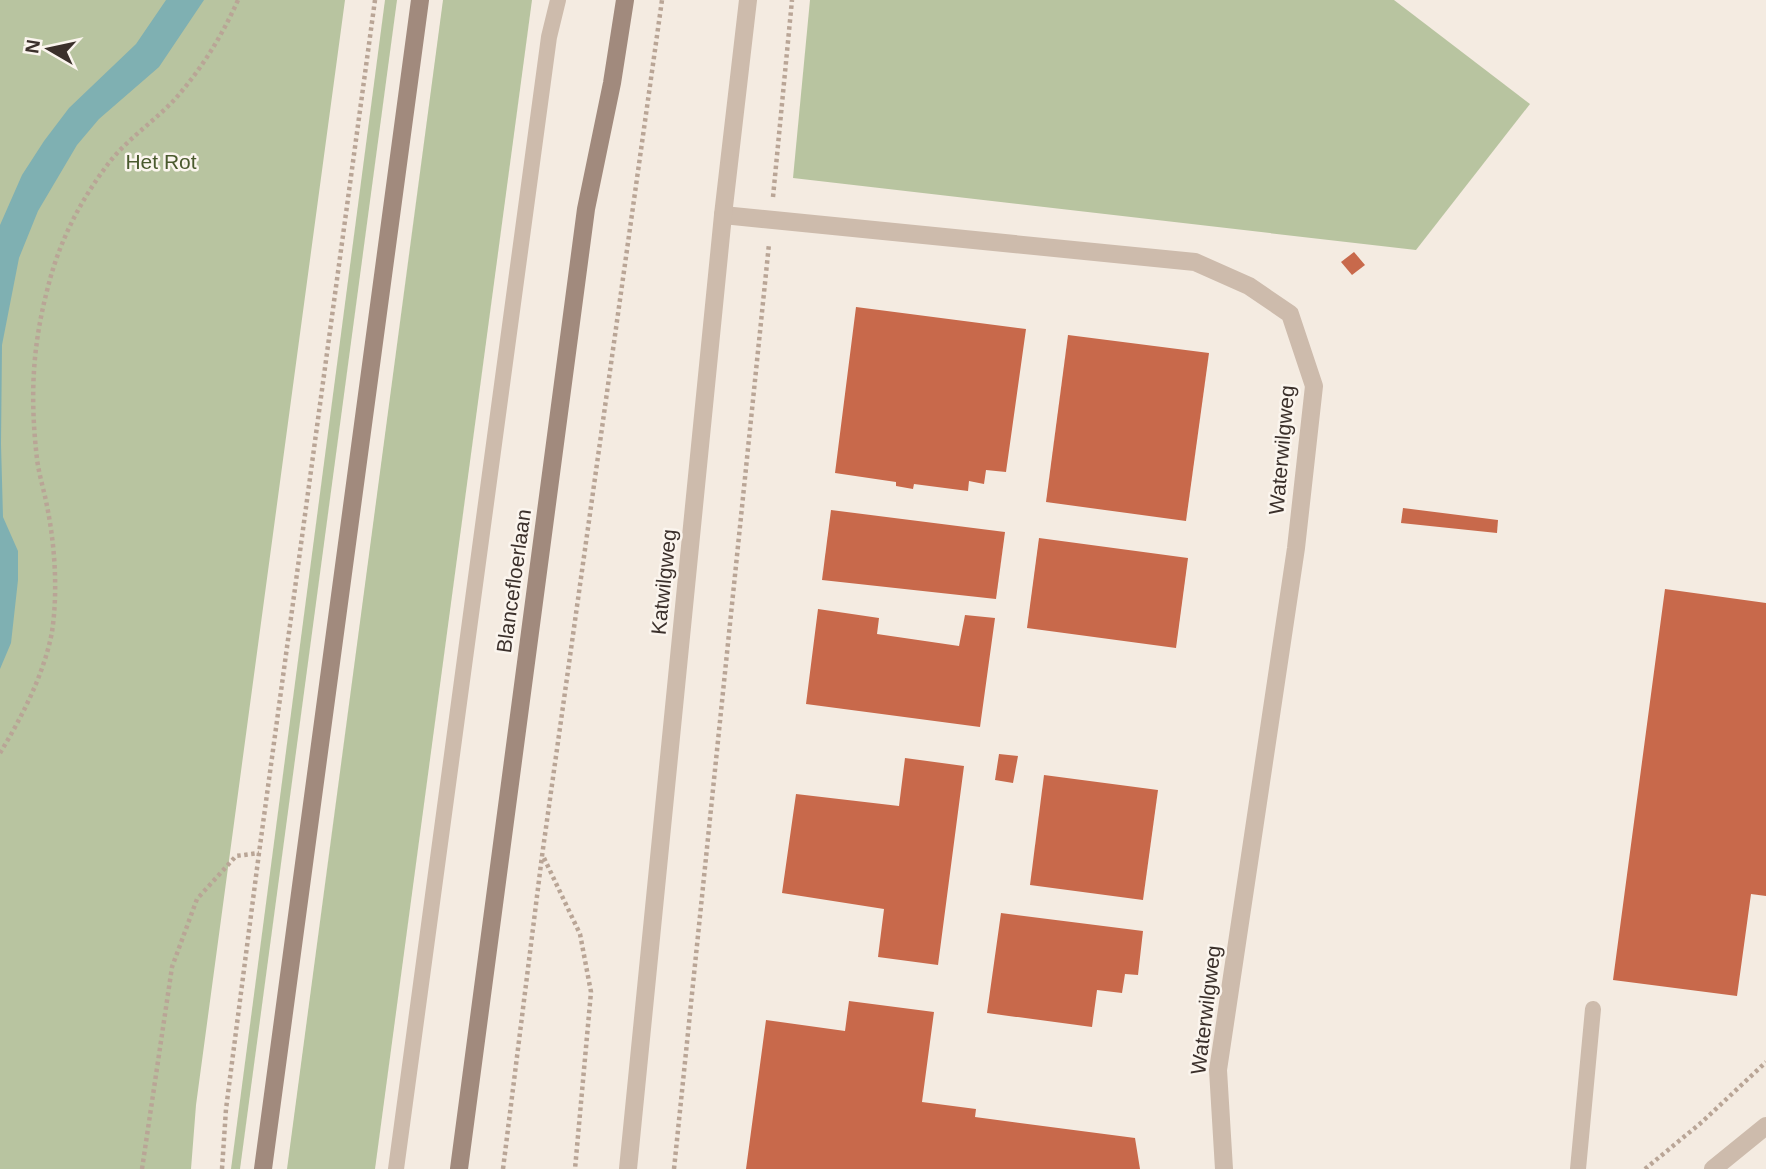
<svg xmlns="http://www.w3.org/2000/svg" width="1766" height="1169" viewBox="0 0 1766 1169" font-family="Arial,sans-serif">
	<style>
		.green { fill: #b8c4a0 }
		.water { fill: #7fb0b2 }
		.building { fill: #c8694b }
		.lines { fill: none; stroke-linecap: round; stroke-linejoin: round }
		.path { stroke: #b9a596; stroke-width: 4.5; stroke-dasharray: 3.5 3.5; stroke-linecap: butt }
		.service { stroke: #cdbbac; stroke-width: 16 }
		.minor { stroke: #cdbbac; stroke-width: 18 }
		.secondary { stroke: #a18a7d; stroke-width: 18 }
		.labels { text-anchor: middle; stroke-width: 5; stroke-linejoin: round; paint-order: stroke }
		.park-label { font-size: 21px; fill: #4a5a2e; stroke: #fbf5ee }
		.street-label { font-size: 21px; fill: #3b302b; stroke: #fbf5ee }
	</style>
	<rect width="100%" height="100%" fill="#f4ebe1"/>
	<!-- green -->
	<g class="green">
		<polygon points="0,0 345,0 196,1105 191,1169 0,1169"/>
		<polygon points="385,0 397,0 240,1169 231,1169"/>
		<polygon points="443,0 532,0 375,1169 287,1169"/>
		<polygon points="810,0 1394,0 1530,104 1416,250 793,178"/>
	</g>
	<!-- water -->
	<polygon class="water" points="166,0 204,0 159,67 99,119 77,145 38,211 19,258 2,345 1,444 3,517 18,551 18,580 11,643 0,669 0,225 22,175 44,141 69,108 136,44"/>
	<!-- building -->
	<g class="building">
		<polygon points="1354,252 1365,265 1352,275 1341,262"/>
		<polygon points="856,307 1026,329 1006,472 986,470 984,484 969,481 968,491 914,484 913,489 896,486 896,482 835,473"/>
		<polygon points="1068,335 1209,353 1186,521 1046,502"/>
		<polygon points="1403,508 1498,520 1497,533 1401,523"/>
		<polygon points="831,510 1005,532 996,599 822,580"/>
		<polygon points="1039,538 1188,558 1176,648 1027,628"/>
		<polygon points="1665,589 1766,603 1766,896 1751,894 1737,996 1613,980"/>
		<polygon points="818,609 879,618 877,634 959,646 965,615 995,618 980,727 806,704"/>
		<polygon points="999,754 1018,756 1013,783 995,780"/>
		<polygon points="905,758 964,766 938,965 878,957 884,909 782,893 796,794 899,806"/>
		<polygon points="1044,775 1158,790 1143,900 1030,885"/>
		<polygon points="1001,913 1143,931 1138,975 1125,974 1122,993 1097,990 1092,1027 987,1013"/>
		<polygon points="849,1001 934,1012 922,1102 976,1109 975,1117 1135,1138 1140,1169 746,1169 766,1020 845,1031"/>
	</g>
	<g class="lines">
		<!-- path -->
		<g class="path">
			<polyline points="773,197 792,0"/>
			<path d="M0 753C22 717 44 674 52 632 58 591 55 546 47 506 44 490 39 475 37 459 30 398 32 347 48 287 59 242 80 201 108 164 127 139 155 121 176 98 202 68 222 36 238 0"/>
			<polyline points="544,858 580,934 591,992 575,1169"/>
			<polyline points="142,1169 172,967 197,899 236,856 259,853"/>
			<polyline points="222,1169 226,1109 259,853 375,0"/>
			<polyline points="503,1169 542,856 662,0"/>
			<polyline points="674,1169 769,244"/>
			<polyline points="1645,1169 1702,1122 1766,1062"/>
		</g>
		<!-- service -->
		<g class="service">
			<polyline points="396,1169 549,37 558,0"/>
			<polyline points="1578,1169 1593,1009"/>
		</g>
		<!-- minor -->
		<g class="minor">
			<polyline points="723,215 1195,262 1249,286 1290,314 1314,386 1296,548 1218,1070 1224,1169"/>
			<polyline points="628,1169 723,215 748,0"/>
			<polyline points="1713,1169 1766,1126"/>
		</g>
		<!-- secondary -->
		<g class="secondary">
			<polyline points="263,1169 420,0"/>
			<polyline points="459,1169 586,209 612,83 625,0"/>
		</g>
	</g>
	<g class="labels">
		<!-- park labels -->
		<g class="park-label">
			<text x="161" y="169">Het Rot</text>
		</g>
		<!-- street labels -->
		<g class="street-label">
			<text transform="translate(1282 450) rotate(-85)" y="7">Waterwilgweg</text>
			<text transform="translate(514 581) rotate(-82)" y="7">Blancefloerlaan</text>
			<text transform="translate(664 582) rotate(-84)" y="7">Katwilgweg</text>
			<text transform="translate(1206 1010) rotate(-83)" y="7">Waterwilgweg</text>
		</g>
	</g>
	<!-- north arrow -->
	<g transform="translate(49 49) rotate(279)" stroke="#fbf5ee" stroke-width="5" paint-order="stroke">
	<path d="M0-5L12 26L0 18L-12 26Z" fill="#3b302b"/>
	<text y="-10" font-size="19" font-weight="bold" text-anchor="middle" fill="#3b302b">N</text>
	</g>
</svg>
